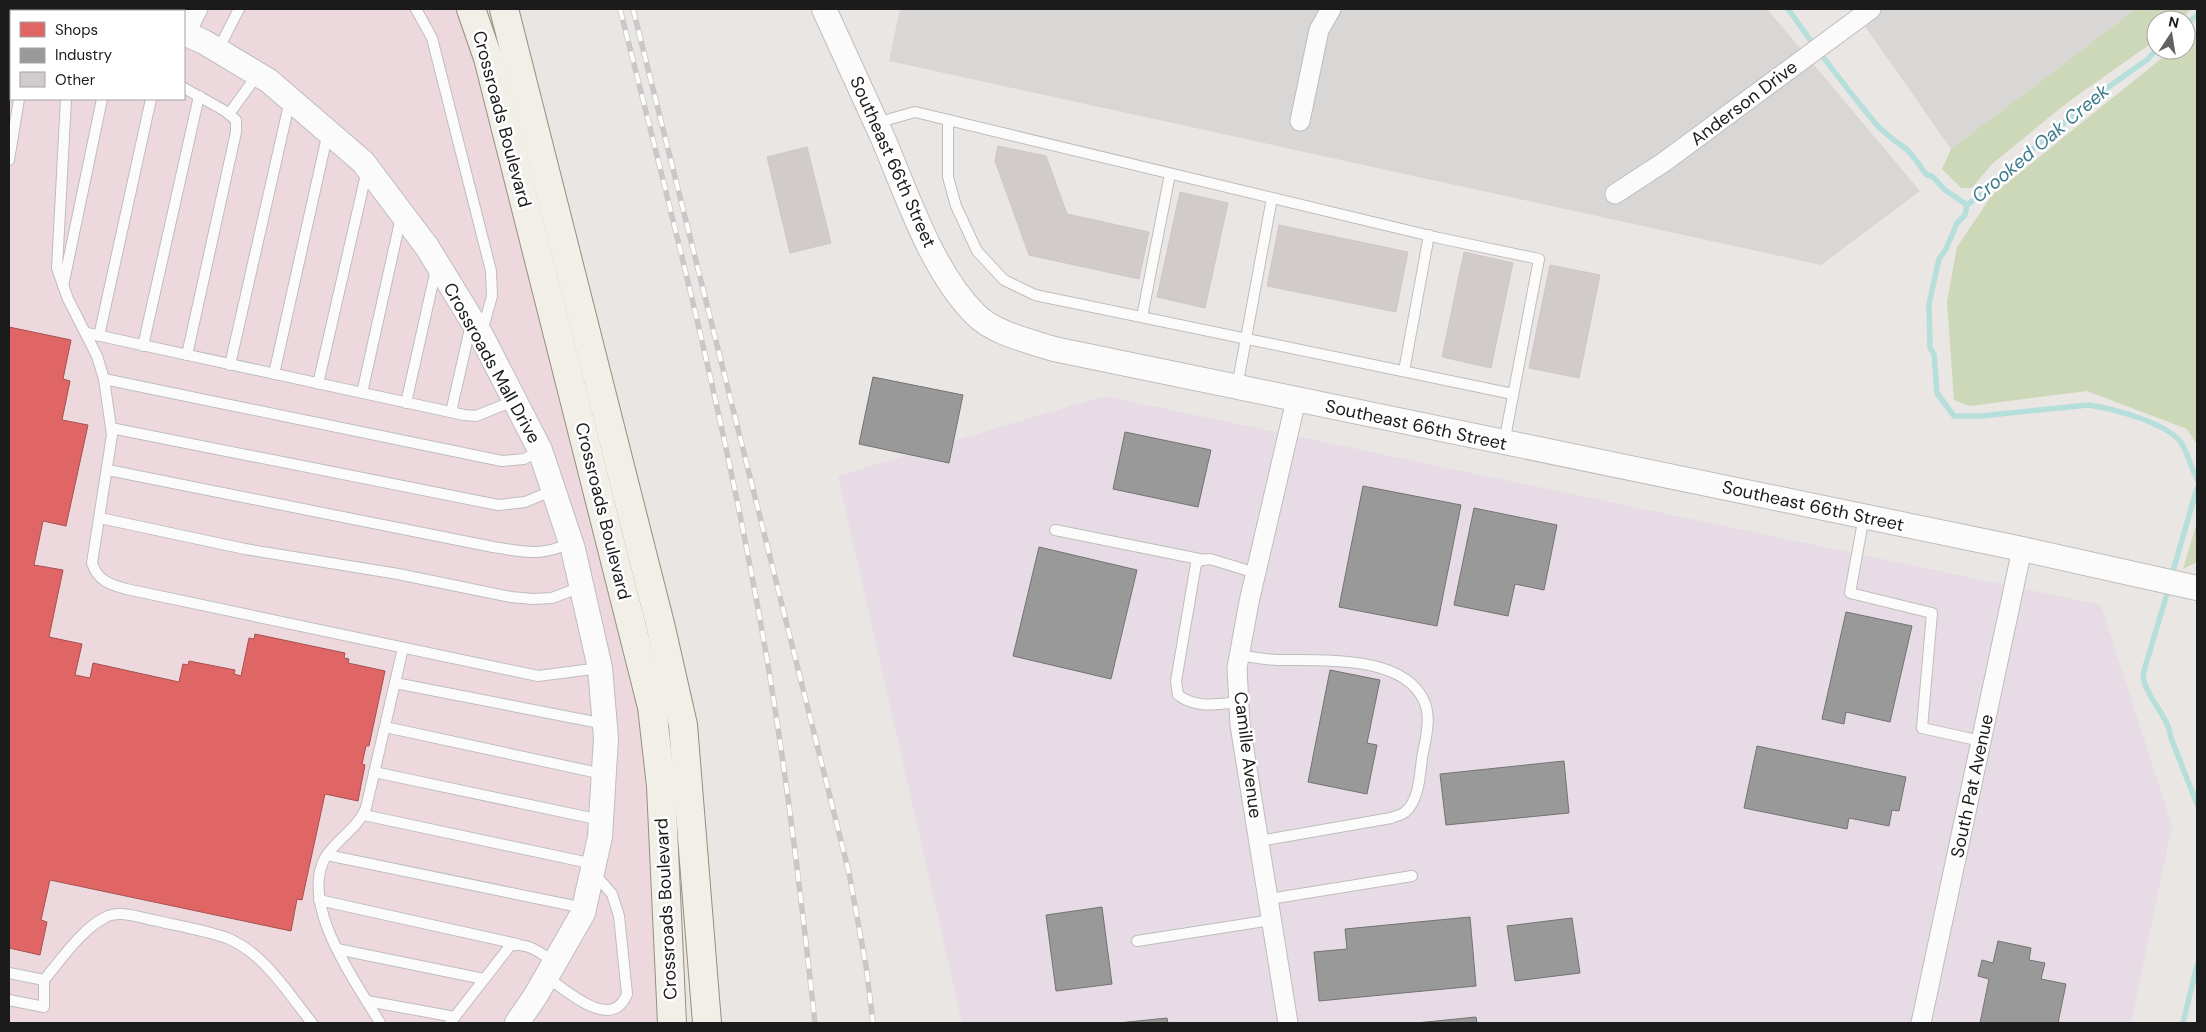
<svg xmlns="http://www.w3.org/2000/svg" width="2206" height="1032" viewBox="0 0 2206 1032" font-family="'DM Sans',sans-serif">
	<style>
		.residential { fill: #d9d6d6 }
		.commercial { fill: #edd9dd; fill-rule: evenodd }
		.industrial { fill: #e7dbe5 }
		.forest { fill: #cdd8b9 }
		.shops { fill: #e06666; stroke: #a55050 }
		.industry { fill: #999; stroke: #737373 }
		.lines { fill: none; stroke-linecap: round; stroke-linejoin: round }
		.stream { stroke: #b6dfdc; stroke-width: 5.5 }
		.building { fill: #d1cccb; stroke: #cdc7c5 }
		.service-casing { stroke: #bfbdbc; stroke-width: 12 }
		.minor-casing { stroke: #bfbdbc; stroke-width: 21 }
		.tertiary-casing { stroke: #bfbdbc; stroke-width: 26 }
		.secondary-casing { stroke: #948f7c; stroke-width: 30 }
		.service { stroke: #fcfbfb; stroke-width: 10 }
		.minor { stroke: #fcfbfb; stroke-width: 19 }
		.tertiary { stroke: #fcfbfb; stroke-width: 24 }
		.secondary { stroke: #f2efe8; stroke-width: 28 }
		.rail-casing { stroke: #c9c8c8; stroke-width: 5.5 }
		.rail { stroke: #fff; stroke-width: 4; stroke-dasharray: 11; stroke-linecap: butt }
		.labels { text-anchor: middle; stroke-width: 5; stroke-linejoin: round; paint-order: stroke }
		.street-label { font-size: 18px; fill: #1b1b1b; stroke: #fff }
		.water-label { font-size: 19px; font-style: italic; fill: #3d7b8c; stroke: #fff }
	</style>
	<rect width="100%" height="100%" fill="#eae6e4"/>
	<!-- residential -->
	<g class="residential">
		<polygon points="900,9 1767,9 1920,191 1821,265 889,61"/>
		<polygon points="1853,9 2136,9 1951,149"/>
	</g>
	<!-- commercial -->
	<path class="commercial" d="M9 9H458L478 62 641 714 651 799 662 1023H9ZM11 11H184V99H11Z"/>
	<!-- industrial -->
	<polygon class="industrial" points="1104,396 2101,605 2172,826 2131,1023 962,1023 838,476"/>
	<!-- forest -->
	<g class="forest">
		<polygon points="2136,9 2192,9 2179,20 2156,20 2156,40 2068,102 1992,164 1972,188 1961,188 1942,169 1951,149"/>
		<polygon points="2197,29 2197,445 2187,429 2087,391 1970,406 1954,400 1947,302 1957,247 1992,195 2172,50 2186,50 2186,39"/>
		<polygon points="2197,522 2197,562 2183,569"/>
	</g>
	<!-- shops -->
	<polygon class="shops" points="9,327 71,340 63,379 70,381 62,420 88,425 66,526 43,521 34,565 63,570 49,637 82,644 75,675 90,678 93,663 179,682 183,664 188,665 189,661 235,670 234,674 241,676 249,638 254,639 255,634 345,653 344,658 349,659 348,663 385,671 369,746 366,746 362,764 365,765 358,801 325,794 302,900 297,899 291,931 50,880 41,920 47,922 40,955 9,948"/>
	<!-- industry -->
	<g class="industry">
		<polygon points="873,377 963,395 949,463 859,444"/>
		<polygon points="1125,432 1211,450 1198,507 1113,489"/>
		<polygon points="1363,486 1461,505 1437,626 1339,607"/>
		<polygon points="1474,508 1557,525 1544,590 1515,584 1508,616 1454,605"/>
		<polygon points="1039,547 1137,570 1111,679 1013,656"/>
		<polygon points="1846,612 1912,626 1890,722 1846,712 1844,724 1822,719"/>
		<polygon points="1330,670 1380,680 1367,743 1377,745 1367,794 1308,782"/>
		<polygon points="1757,746 1906,777 1899,811 1892,810 1889,826 1849,818 1847,829 1744,808"/>
		<polygon points="1564,761 1569,813 1446,825 1440,774"/>
		<polygon points="1102,907 1112,984 1056,991 1046,915"/>
		<polygon points="1470,917 1476,986 1319,1001 1314,952 1347,949 1345,929"/>
		<polygon points="1572,918 1580,973 1515,981 1507,926"/>
		<polygon points="1998,941 2031,948 2029,960 2045,963 2041,979 2066,984 2058,1023 1980,1023 1989,979 1978,976 1982,960 1993,963"/>
		<polygon points="1476,1017 1477,1023 1416,1023"/>
		<polygon points="1167,1018 1168,1023 1118,1023"/>
	</g>
	<g class="lines">
		<!-- stream -->
		<g class="stream">
			<path d="M1788 9C1816 48 1845 87 1876 124 1885 134 1895 141 1905 148 1913 154 1920 167 1927 175L1932 176 1945 190 1967 205"/>
			<polyline points="2186,25 2197,15"/>
			<path d="M2156 50 2148 59 2083 105 2070 118 1987 186 1983 193 1967 205 1965 215 1957 223 1946 249 1939 259 1929 304 1930 348 1934 354 1937 393 1954 416H1981L2088 405C2111 408 2169 423 2182 444 2188 454 2191 468 2197 479"/>
			<polyline points="2171,578 2197,488"/>
			<path d="M2169 587 2143 674C2145 698 2168 714 2171 738L2197 804"/>
			<polyline points="2183,1023 2197,965"/>
		</g>
	</g>
	<!-- building -->
	<g class="building">
		<polygon points="998,146 1046,156 1067,214 1149,232 1139,279 1029,255 995,161"/>
		<polygon points="807,147 831,243 790,253 767,157"/>
		<polygon points="1180,192 1228,203 1205,308 1157,297"/>
		<polygon points="1279,225 1408,252 1396,312 1267,286"/>
		<polygon points="1464,252 1513,263 1491,368 1442,357"/>
		<polygon points="1550,265 1600,275 1579,378 1529,368"/>
	</g>
	<g class="lines">
		<!-- service casing -->
		<g class="service-casing">
			<g id="service">
				<polyline points="416,9 432,38 491,271 492,296 482,332"/>
				<polyline points="32,11 33,9"/>
				<polyline points="72,11 72,9"/>
				<polyline points="218,50 239,9"/>
				<polyline points="184,88 225,111 236,120 236,132 187,355"/>
				<path d="M66 99 57 268 68 299 97 356 104 379 112 435 92 563C98 581 109 584 126 589L538 676 600 668"/>
				<polyline points="229,114 258,74"/>
				<polyline points="948,120 948,177 956,206 977,251 1004,280 1035,295 1513,394"/>
				<polyline points="876,123 915,112 1439,238 1539,259 1504,443"/>
				<polyline points="9,160 19,99"/>
				<polyline points="63,286 102,99"/>
				<polyline points="1142,317 1170,174"/>
				<polyline points="87,333 464,415 476,416 516,400"/>
				<polyline points="99,336 151,99"/>
				<polyline points="143,346 199,96"/>
				<polyline points="230,365 290,100"/>
				<polyline points="1404,371 1429,235"/>
				<polyline points="274,374 328,132"/>
				<polyline points="104,379 502,461 524,459 540,451"/>
				<polyline points="318,384 367,170"/>
				<polyline points="1237,387 1272,198"/>
				<polyline points="362,393 401,217"/>
				<polyline points="406,403 436,269"/>
				<polyline points="451,412 471,324"/>
				<polyline points="111,428 498,505 525,502 554,490"/>
				<path d="M108 470 493 547C526 552 539 557 571 543"/>
				<polyline points="1864,516 1850,593 1932,613 1922,728 1981,741"/>
				<polyline points="100,518 245,549 398,574 511,597 533,599 552,598 581,587"/>
				<polyline points="1055,530 1204,560"/>
				<path d="M1240 655C1252 657 1265 660 1278 660 1320 661 1403 654 1424 701 1432 718 1425 741 1422 758 1420 774 1419 801 1405 812 1402 815 1395 816 1391 818L1259 841"/>
				<polyline points="395,683 605,724"/>
				<path d="M1239 702C1217 704 1197 709 1178 695L1176 681 1196 564 1200 560 1210 559 1256 573"/>
				<polyline points="385,727 603,774"/>
				<polyline points="374,772 601,820"/>
				<polyline points="364,815 594,864"/>
				<polyline points="327,855 584,908"/>
				<polyline points="1269,899 1412,876"/>
				<polyline points="319,900 517,944"/>
				<polyline points="1137,941 1272,920"/>
				<polyline points="337,949 484,979"/>
				<path d="M9 973 44 980C61 960 80 931 104 918 119 909 141 918 157 921 180 926 204 930 227 938 264 953 288 993 312 1023"/>
				<path d="M547 977C568 992 612 1032 627 994L619 916 612 894 593 872"/>
				<polyline points="9,1000 44,1007 44,980"/>
				<polyline points="367,1001 455,1017"/>
				<path d="M380 1023C357 983 299 906 325 858 336 839 357 830 366 808L403 648"/>
				<path d="M450 1023 510 946C527 941 541 954 555 962"/>
			</g>
		</g>
		<!-- minor casing -->
		<g class="minor-casing">
			<g id="minor">
				<polyline points="1300,121 1319,30 1331,9"/>
				<polyline points="1615,194 1664,162 1871,9"/>
				<polyline points="1288,1023 1240,725 1237,668 1249,602 1296,400"/>
				<polyline points="1921,1023 2022,549"/>
			</g>
		</g>
		<!-- tertiary casing -->
		<g class="tertiary-casing">
			<g id="tertiary">
				<polyline points="126,9 132,11"/>
				<path d="M824 9C843 51 863 94 882 136 906 192 931 270 975 314 993 333 1029 341 1054 349L2022 549 2197 588"/>
				<polyline points="160,11 161,9"/>
				<polyline points="184,31 195,9"/>
				<polyline points="184,33 204,42 269,81 363,162 427,247 481,335 540,450 573,549 600,668 606,738 600,837 583,913 536,995 517,1023"/>
			</g>
		</g>
		<!-- secondary casing -->
		<g class="secondary-casing">
			<g id="secondary">
				<polyline points="471,9 488,58 652,707 661,786 672,1023"/>
				<polyline points="504,9 661,628 683,725 707,1023"/>
			</g>
		</g>
		<!-- service -->
		<use href="#service" class="service"/>
		<!-- minor -->
		<use href="#minor" class="minor"/>
		<!-- tertiary -->
		<use href="#tertiary" class="tertiary"/>
		<!-- secondary -->
		<use href="#secondary" class="secondary"/>
		<!-- rail casing -->
		<g class="rail-casing">
			<g id="rail">
				<path d="M620 9C673 218 727 429 764 642 786 768 801 896 815 1023"/>
				<polyline points="633,9 849,873 866,966 873,1023"/>
			</g>
		</g>
		<!-- rail -->
		<use href="#rail" class="rail"/>
	</g>
	<g class="labels">
		<!-- street labels -->
		<g class="street-label">
			<text transform="translate(1744 103) rotate(-37)" y="6">Anderson Drive</text>
			<text transform="translate(502 119) rotate(75)" y="6">Crossroads Boulevard</text>
			<text transform="translate(893 162) rotate(66)" y="6">Southeast 66th Street</text>
			<text transform="translate(492 363) rotate(61)" y="6">Crossroads Mall Drive</text>
			<text transform="translate(1416 425) rotate(12)" y="6">Southeast 66th Street</text>
			<text transform="translate(1813 506) rotate(12)" y="6">Southeast 66th Street</text>
			<text transform="translate(603 511) rotate(76)" y="6">Crossroads Boulevard</text>
			<text transform="translate(1248 755) rotate(83)" y="6">Camille Avenue</text>
			<text transform="translate(1972 786) rotate(-78)" y="6">South Pat Avenue</text>
			<text transform="translate(666 909) rotate(-93)" y="6">Crossroads Boulevard</text>
		</g>
		<!-- water labels -->
		<g class="water-label">
			<text transform="translate(2040 143) rotate(-40)" y="7">Crooked Oak Creek</text>
		</g>
	</g>
	<!-- border -->
	<rect width="2206" height="1032" fill="none" stroke="#1b1b1b" stroke-width="20"/>
	<!-- legend -->
	<rect x="10" y="10" width="175" height="90" fill="#ffffff" stroke="#a4a4a4"/>
	<rect x="20" y="22" width="25" height="15" fill="#e06666" stroke="#a4a4a4"/>
	<text x="55" y="35" font-size="15" fill="#1b1b1b">Shops</text>
	<rect x="20" y="48" width="25" height="15" fill="#999999" stroke="#a4a4a4"/>
	<text x="55" y="60" font-size="15" fill="#1b1b1b">Industry</text>
	<rect x="20" y="72" width="25" height="15" fill="#d1cccb" stroke="#a4a4a4"/>
	<text x="55" y="85" font-size="15" fill="#1b1b1b">Other</text>
	<!-- north arrow -->
	<g transform="translate(2171 35) rotate(12)"><circle r="24" fill="#ffffff" stroke="#a4a4a4"/>
	<path d="M0-4L9 19L0 12L-9 19Z" fill="#636261"/>
	<text y="-8" font-size="14" font-weight="bold" text-anchor="middle" fill="#1b1b1b">N</text>
	</g>
</svg>
